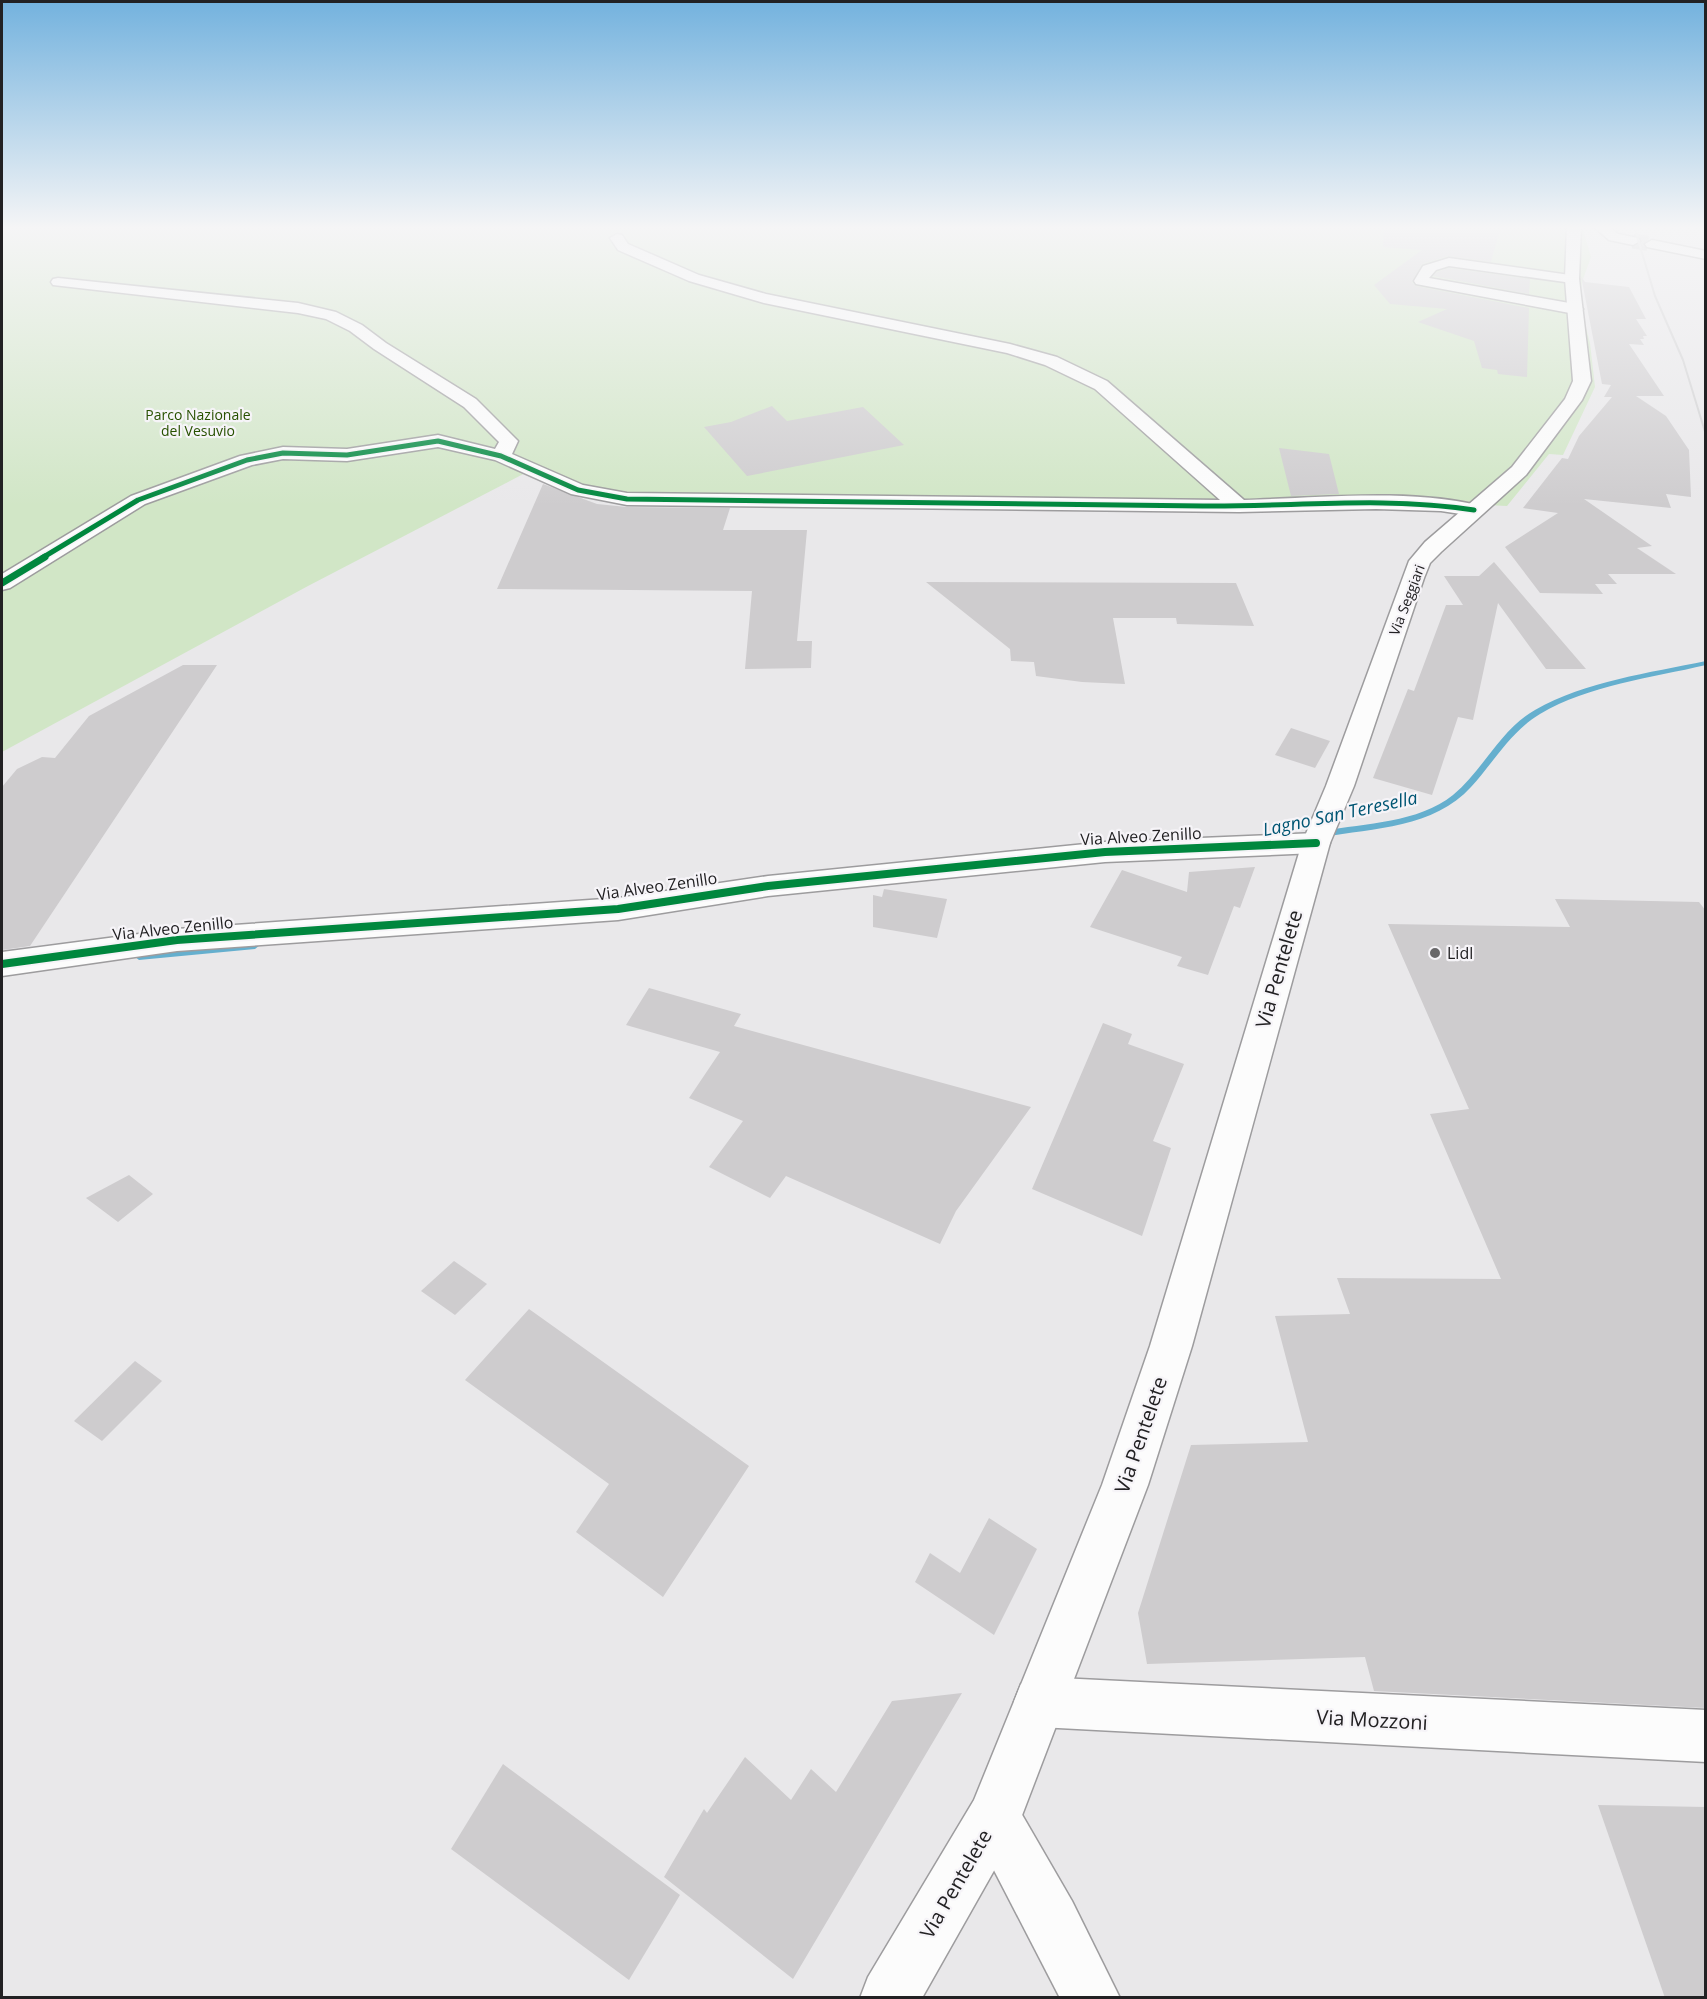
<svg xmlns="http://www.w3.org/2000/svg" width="1707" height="1999" viewBox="0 0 1707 1999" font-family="'Open Sans',sans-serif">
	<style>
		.green { fill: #d1e6c6 }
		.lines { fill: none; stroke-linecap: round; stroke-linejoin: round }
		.stream { fill: #65afce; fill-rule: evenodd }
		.building { fill: #ceccce }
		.minor-tunnel { stroke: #c1c0c2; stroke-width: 15; stroke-dasharray: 15 8; stroke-linecap: butt }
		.minor-casing { stroke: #9d9c9e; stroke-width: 3 }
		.major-casing { stroke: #9d9c9e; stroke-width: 3 }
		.minor { fill: #fcfcfc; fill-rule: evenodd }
		.major { fill: #fcfcfc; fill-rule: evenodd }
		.rail { stroke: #d0d0d1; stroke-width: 2 }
		.cycleway-far2-casing { stroke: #f6f4f8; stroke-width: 8 }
		.cycleway-far1-casing { stroke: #f6f4f8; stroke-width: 10 }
		.cycleway-casing { stroke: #f6f4f8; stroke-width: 12 }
		.cycleway-far2 { stroke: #00873e; stroke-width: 5 }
		.cycleway-far1 { stroke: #00873e; stroke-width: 7 }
		.cycleway { stroke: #00873e; stroke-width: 8 }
		.poi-dot { fill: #686769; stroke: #f6f4f8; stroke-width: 2 }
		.labels { text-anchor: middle; stroke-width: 4.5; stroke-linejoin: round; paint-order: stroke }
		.far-park-label { font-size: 14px; fill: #285100; stroke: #f6f4f8 }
		.far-street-label { font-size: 14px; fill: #222123; stroke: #f6f4f8 }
		.street-label { font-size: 16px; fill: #222123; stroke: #f6f4f8 }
		.poi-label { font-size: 16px; fill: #222123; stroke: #f6f4f8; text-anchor: start }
		.water-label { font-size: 18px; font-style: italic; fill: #005573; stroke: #f6f4f8 }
		.near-street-label { font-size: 20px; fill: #222123; stroke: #f6f4f8 }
	</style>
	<rect width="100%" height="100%" fill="#e9e8ea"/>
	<!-- green -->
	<polygon class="green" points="2,226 1582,226 1591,257 1582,282 1579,302 1590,343 1595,387 1563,455 1549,454 1507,506 1407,501 601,498 531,470 308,586 2,752"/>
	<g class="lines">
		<!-- stream -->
		<g class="stream">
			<path d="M1706 661V665C1651 678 1589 685 1540 714 1510 732 1494 762 1471 787 1434 828 1374 828 1323 837L1318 834 1323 831C1366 823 1418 823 1453 795 1484 769 1500 730 1535 710 1586 681 1649 673 1706 661Z"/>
			<polygon points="255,941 260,945 255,949 139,960 134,956 139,952"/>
		</g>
	</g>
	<!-- building -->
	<g class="building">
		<polygon points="1384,226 1468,226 1500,230 1491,262 1448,256 1422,264 1412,282 1416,286 1529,308 1527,377 1498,374 1497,370 1482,368 1474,341 1418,322 1447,309 1390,304 1374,285 1422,250 1383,247"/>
		<polygon points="1449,268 1530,279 1529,294 1433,276 1437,272"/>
		<polygon points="1581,276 1585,282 1629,287 1646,319 1636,319 1647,336 1643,336 1644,339 1640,339 1644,345 1629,344 1664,396 1636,396 1666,416 1689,450 1691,497 1666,494 1671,508 1584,499 1652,546 1637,548 1676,574 1608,574 1617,584 1595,584 1603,594 1540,593 1505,547 1558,513 1523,508 1562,458 1568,459 1579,436 1612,397 1604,397 1611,385 1602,384"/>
		<polygon points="772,406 787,421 863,407 904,445 747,476 704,427 731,422"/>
		<polygon points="1279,448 1329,454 1339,494 1291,496"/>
		<polygon points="543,484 597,504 627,507 730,508 723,530 807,530 797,641 812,641 811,668 745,669 752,591 497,589"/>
		<polygon points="1494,562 1586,669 1546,669 1498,603 1473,720 1458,717 1432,795 1373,778 1408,689 1414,691 1446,605 1463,605 1444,576 1479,576"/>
		<polygon points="926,582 1236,583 1254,626 1177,624 1176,618 1113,618 1125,684 1082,682 1036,676 1034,662 1011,661 1010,649"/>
		<polygon points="183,665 217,665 30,946 2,950 2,787 17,769 42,757 55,758 89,716"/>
		<polygon points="1291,728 1330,741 1315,768 1275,755"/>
		<polygon points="1255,867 1240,908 1234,906 1208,975 1177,966 1182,957 1090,927 1122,870 1187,892 1189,872"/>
		<polygon points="884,889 947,899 937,938 873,927 873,895 882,897"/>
		<polygon points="1555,899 1699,902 1706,911 1706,1708 1374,1691 1365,1657 1147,1664 1138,1613 1191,1445 1308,1442 1275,1316 1350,1314 1337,1278 1501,1279 1430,1114 1469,1109 1388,924 1570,927"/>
		<polygon points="649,988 741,1014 734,1026 1031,1107 956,1211 940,1244 786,1176 770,1198 709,1167 743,1121 689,1098 720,1052 626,1025"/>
		<polygon points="1103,1023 1132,1034 1128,1044 1184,1064 1153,1141 1171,1148 1142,1236 1032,1189"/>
		<polygon points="129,1175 153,1194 118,1222 86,1198"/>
		<polygon points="454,1261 487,1284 455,1315 421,1291"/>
		<polygon points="529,1309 749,1466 663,1597 576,1532 609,1484 465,1380"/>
		<polygon points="135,1361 162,1381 102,1441 74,1421"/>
		<polygon points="989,1518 1037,1549 994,1635 915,1582 930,1553 960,1573"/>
		<polygon points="962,1693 793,1979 664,1877 704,1809 707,1813 745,1757 791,1800 811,1769 836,1792 892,1701"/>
		<polygon points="503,1764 680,1895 629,1980 451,1849"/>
		<polygon points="1598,1805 1706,1807 1706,1998 1665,1998"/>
	</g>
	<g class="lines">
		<!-- minor-tunnel -->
		<polyline class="minor-tunnel" points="1633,241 1652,244"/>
		<!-- minor casing -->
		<g class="minor-casing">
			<g id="minor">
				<polygon points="1593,226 1608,226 1618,234 1638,238 1640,241 1633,245 1609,240"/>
				<path d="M617 234 622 235 628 244 699 275 766 294 1010 344 1057 357 1107 381 1244 500C1316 498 1412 488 1481 506L1484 510 1481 514 1474 516 1441 511 1376 509 1239 512 627 505 571 494 495 460 438 447 347 461 283 459 252 465 145 504 10 588 2 590V574L131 496 240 456 283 447 347 449 438 435 495 449 499 442 464 407 374 349 350 331 326 319 298 313 53 285 51 282 53 279 58 278 298 303 336 312 362 325 386 343 476 399 518 441 512 454 583 485 627 493 1220 500 1095 389 1045 365 1007 353 764 303 689 281 618 250 610 238Z"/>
				<polygon points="1652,240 1706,251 1706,259 1647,247 1645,244"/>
				<polygon points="1449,258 1577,276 1579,279 1572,283 1449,266 1436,270 1429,278 1575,304 1583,309 1575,314 1416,284 1414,281 1423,266"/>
				<polygon points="1316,833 1326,836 1330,843 1326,850 1316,853 1105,862 768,896 618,920 177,951 2,976 2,952 177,929 618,898 768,876 1105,842"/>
				<polygon points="1039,1677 1706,1710 1706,1762 1039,1727 1021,1720 1014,1702 1021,1684"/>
				<polygon points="994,1791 1013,1799 1072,1901 1120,1998 1060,1998 967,1818 975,1799"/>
			</g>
		</g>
		<!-- major casing -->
		<g class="major-casing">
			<polygon id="major" points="1567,226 1581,226 1579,279 1591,381 1582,400 1526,475 1441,552 1430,563 1424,578 1354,786 1330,843 1192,1346 1148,1485 1021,1818 1013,1837 922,1998 860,1998 868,1977 974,1800 1102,1485 1150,1346 1302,843 1326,786 1409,561 1425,542 1512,467 1565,399 1573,381 1565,279"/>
		</g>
		<!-- minor -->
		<use href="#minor" class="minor"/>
		<!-- major -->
		<use href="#major" class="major"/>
		<!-- rail -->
		<polyline class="rail" points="1634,226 1655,296 1683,360 1706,435"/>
		<!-- cycleway-far2 casing -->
		<g class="cycleway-far2-casing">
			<path id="cycleway-far2" d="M42 558 138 500 247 460 283 453 347 455 438 441 501 456 578 490 627 499C819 501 1011 503 1203 506 1293 507 1384 496 1474 510"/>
		</g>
		<!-- cycleway-far1 casing -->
		<g class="cycleway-far1-casing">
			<polyline id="cycleway-far1" points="2,583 45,557"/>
		</g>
		<!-- cycleway casing -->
		<g class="cycleway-casing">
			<polyline id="cycleway" points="2,964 177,940 618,909 768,886 1105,852 1316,843"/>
		</g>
		<!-- cycleway-far2 -->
		<use href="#cycleway-far2" class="cycleway-far2"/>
		<!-- cycleway-far1 -->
		<use href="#cycleway-far1" class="cycleway-far1"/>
		<!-- cycleway -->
		<use href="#cycleway" class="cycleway"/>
	</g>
	<!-- sky -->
	<linearGradient id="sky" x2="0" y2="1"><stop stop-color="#73b2de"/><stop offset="0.45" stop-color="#f5f5f6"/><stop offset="1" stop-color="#f5f5f6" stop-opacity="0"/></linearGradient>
	<rect width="1707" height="506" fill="url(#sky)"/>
	<!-- markers -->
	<circle class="poi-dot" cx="1435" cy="953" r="6"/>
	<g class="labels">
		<!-- far-park labels -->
		<g class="far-park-label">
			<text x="198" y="420">Parco Nazionale<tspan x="198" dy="16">del Vesuvio</tspan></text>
		</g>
		<!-- far-street labels -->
		<g class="far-street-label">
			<text transform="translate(1407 600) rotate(-69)" y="5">Via Seggiari</text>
		</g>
		<!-- street labels -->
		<g class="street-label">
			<text transform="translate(1141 836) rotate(-3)" y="6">Via Alveo Zenillo</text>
			<text transform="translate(657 886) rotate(-8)" y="6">Via Alveo Zenillo</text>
			<text transform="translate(173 928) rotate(-6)" y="6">Via Alveo Zenillo</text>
		</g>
		<!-- poi labels -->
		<g class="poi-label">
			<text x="1447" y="959">Lidl</text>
		</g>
		<!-- water labels -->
		<g class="water-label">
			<text transform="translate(1340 814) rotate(-12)" y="6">Lagno San Teresella</text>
		</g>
		<!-- near-street labels -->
		<g class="near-street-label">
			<text transform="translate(1279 969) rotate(-74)" y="7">Via Pentelete</text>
			<text transform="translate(1141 1435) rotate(-71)" y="7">Via Pentelete</text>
			<text transform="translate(1372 1720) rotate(3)" y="7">Via Mozzoni</text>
			<text transform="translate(956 1884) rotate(-60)" y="7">Via Pentelete</text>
		</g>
	</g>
	<!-- border -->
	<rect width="1707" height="1999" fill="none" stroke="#222123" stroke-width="6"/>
</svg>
